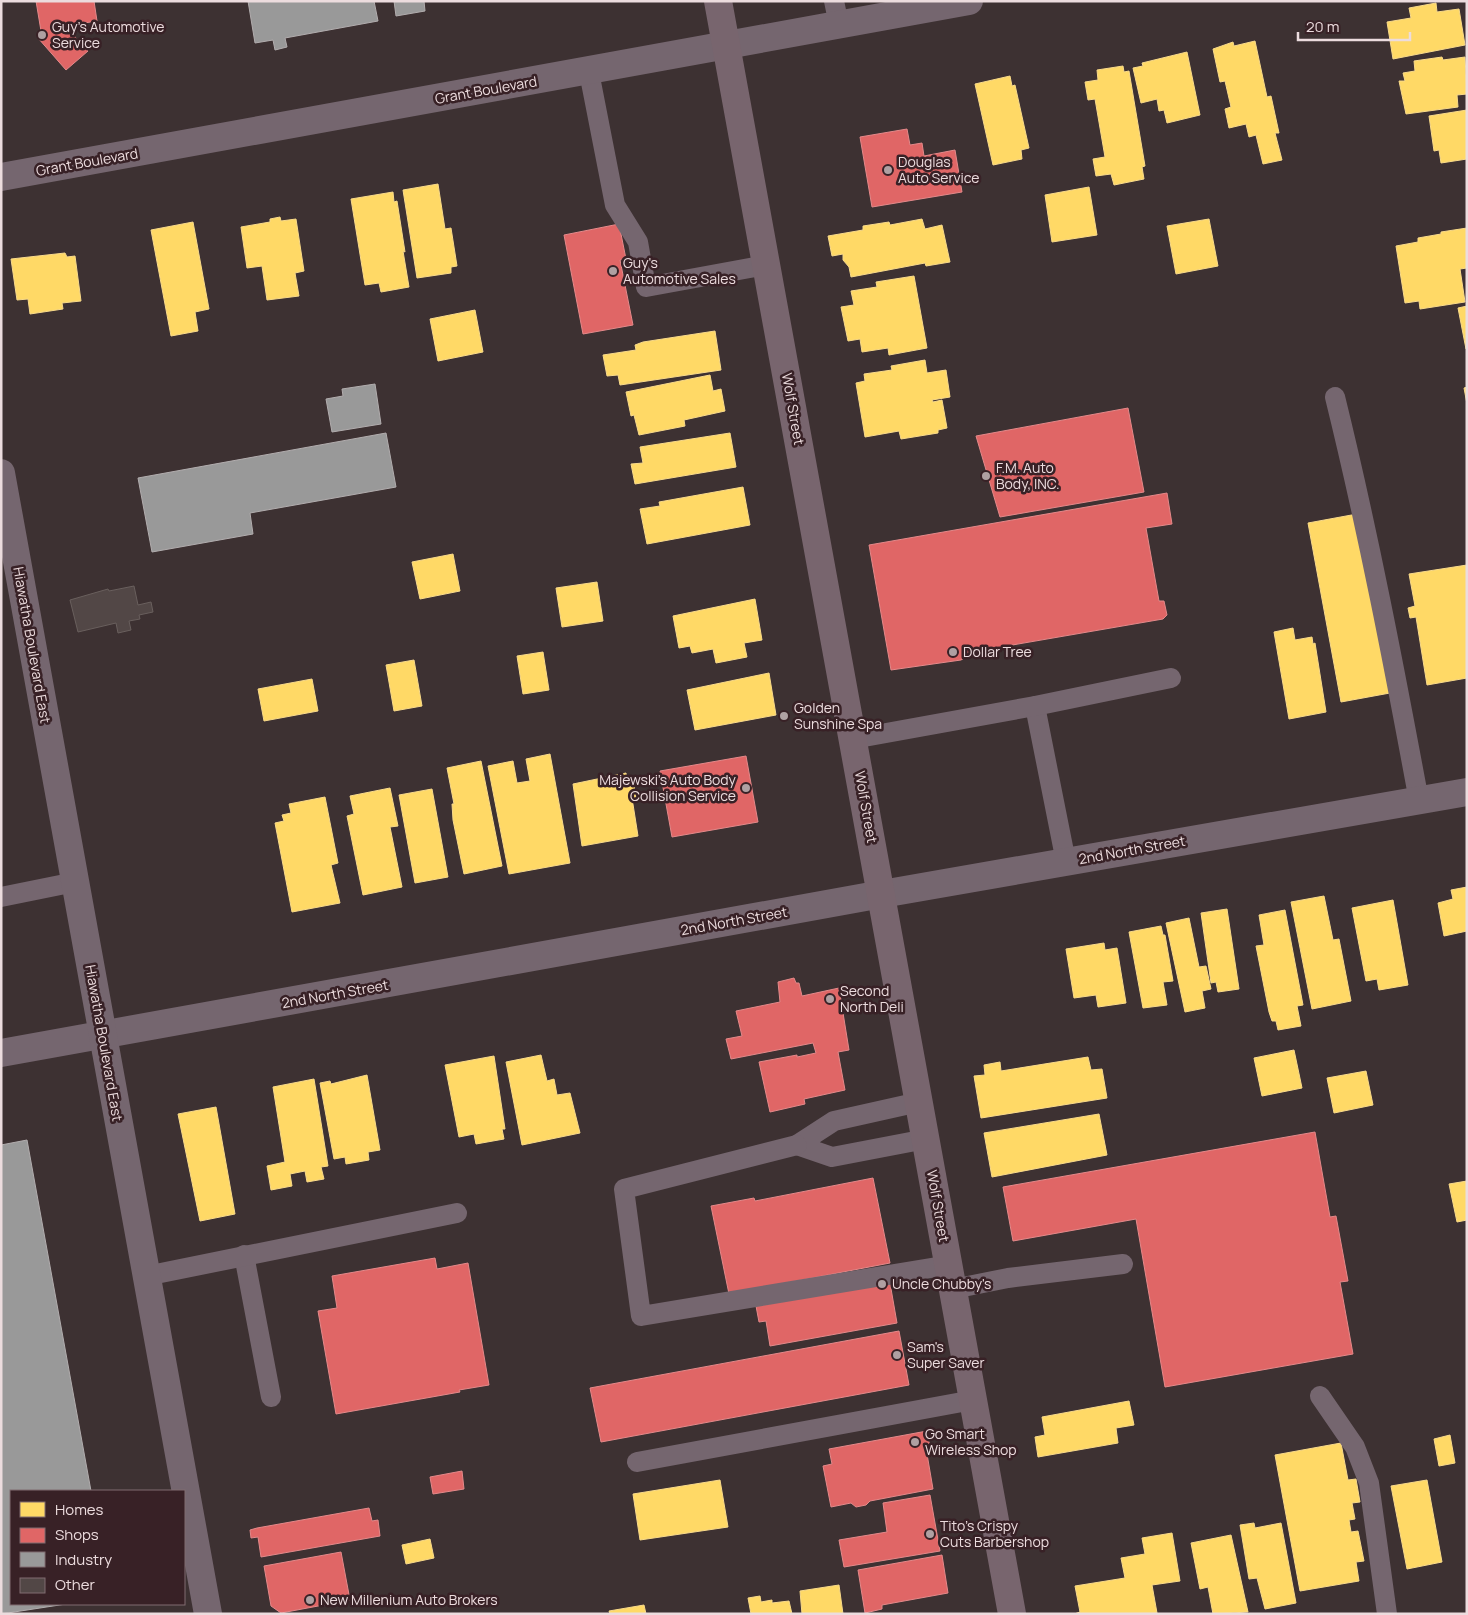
<svg xmlns="http://www.w3.org/2000/svg" width="1468" height="1615" viewBox="0 0 1468 1615" font-family="Manrope,sans-serif">
	<style>
		.homes { fill: #ffd966; stroke: #f9da8a }
		.shops { fill: #e06666; stroke: #e4898a }
		.industry { fill: #999; stroke: #b2adae }
		.building { fill: #524746; stroke: #695f5d }
		.lines { fill: none; stroke-linecap: round; stroke-linejoin: round }
		.service { stroke: #75666f; stroke-width: 20 }
		.minor { stroke: #75666f; stroke-width: 28 }
		.tertiary { stroke: #75666f; stroke-width: 28 }
		.primary { stroke: #78656e; stroke-width: 28 }
		.poi-dot { fill: #afa0a2; stroke: #382126; stroke-width: 2 }
		.labels { text-anchor: middle; stroke-width: 5; stroke-linejoin: round; paint-order: stroke }
		.poi-label { font-size: 14px; fill: #ecdcde; stroke: #382126; text-anchor: start }
		.street-label { font-size: 14px; fill: #ecdcde; stroke: #382126 }
	</style>
	<rect width="100%" height="100%" fill="#3d3132"/>
	<!-- homes -->
	<g class="homes">
		<polygon points="1436,3 1437,12 1459,9 1465,45 1393,59 1387,22 1411,18 1409,8"/>
		<polygon points="1255,41 1267,97 1271,96 1279,133 1275,133 1282,160 1263,164 1256,135 1249,137 1246,124 1229,128 1225,109 1231,107 1225,81 1220,82 1213,49 1233,42 1234,46"/>
		<polygon points="1187,52 1200,115 1167,123 1164,110 1159,111 1157,99 1141,103 1133,68 1143,66 1142,63"/>
		<polygon points="1442,57 1443,60 1465,57 1467,94 1457,95 1458,107 1406,114 1399,81 1405,81 1403,73 1415,71 1414,61"/>
		<polygon points="1123,66 1124,72 1129,71 1145,166 1142,167 1144,179 1114,185 1111,174 1096,176 1093,159 1105,157 1095,99 1088,100 1085,82 1098,80 1097,70"/>
		<polygon points="1010,76 1012,86 1015,85 1029,148 1021,150 1022,159 993,165 975,84"/>
		<polygon points="1467,110 1467,159 1441,163 1439,150 1434,151 1429,116"/>
		<polygon points="438,184 445,229 451,228 457,266 451,267 451,273 417,278 403,190"/>
		<polygon points="1089,187 1097,235 1052,242 1045,195"/>
		<polygon points="393,192 394,202 397,201 405,252 403,251 409,287 381,292 379,283 365,285 351,199"/>
		<polygon points="280,217 281,221 296,219 304,271 295,273 299,296 267,300 262,266 247,268 241,227 270,222 270,219"/>
		<polygon points="922,219 925,229 942,225 950,262 926,266 925,263 851,277 849,267 843,260 843,254 832,256 828,236 863,230 863,226 889,222 890,225"/>
		<polygon points="1209,219 1218,266 1176,274 1167,226"/>
		<polygon points="193,222 209,309 195,312 198,331 171,336 151,230"/>
		<polygon points="1467,228 1467,268 1460,269 1465,302 1420,309 1419,301 1405,303 1396,246 1418,242 1418,238 1441,234 1441,232"/>
		<polygon points="65,253 67,257 75,256 81,301 62,303 63,309 30,314 28,299 17,300 11,259"/>
		<polygon points="914,276 927,348 889,355 888,348 862,352 860,339 848,341 841,307 854,305 851,291 877,287 876,282"/>
		<polygon points="1467,306 1467,349 1466,349 1458,308"/>
		<polygon points="475,310 483,352 438,361 430,319"/>
		<polygon points="715,331 721,370 620,385 618,375 607,376 603,355 636,350 635,345 643,342"/>
		<polygon points="925,360 927,373 946,370 950,397 932,400 933,402 942,400 947,428 938,430 938,433 901,439 899,431 865,437 856,383 865,381 864,374 892,370 891,366"/>
		<polygon points="710,375 713,391 721,389 725,411 684,420 685,426 639,435 634,415 631,416 626,392"/>
		<polygon points="1467,387 1467,404 1464,388"/>
		<polygon points="730,433 736,467 635,484 631,464 643,463 640,447"/>
		<polygon points="743,487 750,525 647,544 640,509 660,506 659,502"/>
		<polygon points="1357,514 1390,693 1341,702 1308,523"/>
		<polygon points="453,554 460,591 420,599 412,562"/>
		<polygon points="1467,565 1467,678 1427,685 1416,617 1410,618 1408,608 1415,606 1409,574"/>
		<polygon points="597,582 603,621 562,627 556,588"/>
		<polygon points="755,599 762,640 744,643 747,657 716,663 713,649 692,653 690,646 679,648 673,616"/>
		<polygon points="1293,628 1295,640 1312,637 1313,644 1315,643 1326,712 1289,719 1274,632"/>
		<polygon points="543,652 549,690 523,694 517,656"/>
		<polygon points="414,660 422,706 394,711 386,665"/>
		<polygon points="769,673 776,715 695,730 687,690"/>
		<polygon points="312,679 318,711 264,721 258,689"/>
		<polygon points="550,754 570,863 509,874 488,766 513,761 517,783 530,781 526,759"/>
		<polygon points="481,761 502,866 464,874 453,820 452,804 454,804 447,768"/>
		<polygon points="626,773 628,787 634,786 636,797 632,798 638,836 582,846 573,784"/>
		<polygon points="390,788 398,826 390,827 402,887 363,895 347,816 354,814 350,796"/>
		<polygon points="432,789 448,877 415,883 399,795"/>
		<polygon points="325,797 338,863 331,865 340,903 292,912 275,823 284,821 282,815 291,813 289,804"/>
		<polygon points="1467,887 1467,931 1444,936 1438,903 1453,899 1451,890"/>
		<polygon points="1324,896 1333,940 1339,939 1351,1001 1312,1009 1291,902"/>
		<polygon points="1393,900 1408,985 1379,990 1377,979 1366,981 1352,908"/>
		<polygon points="1227,909 1239,989 1218,992 1216,982 1211,983 1201,913"/>
		<polygon points="1285,910 1303,1005 1297,1006 1301,1026 1278,1030 1276,1021 1272,1021 1269,1012 1256,946 1264,945 1259,915"/>
		<polygon points="1189,918 1199,967 1206,966 1211,989 1202,991 1205,1008 1185,1012 1166,923"/>
		<polygon points="1161,926 1163,935 1165,935 1173,981 1163,982 1167,1005 1143,1008 1129,932"/>
		<polygon points="1104,943 1105,950 1117,948 1126,1003 1098,1007 1096,995 1074,998 1066,949"/>
		<polygon points="1294,1050 1302,1088 1262,1096 1254,1058"/>
		<polygon points="541,1055 547,1081 554,1079 557,1095 570,1093 580,1133 522,1145 506,1062"/>
		<polygon points="494,1056 505,1129 502,1129 504,1139 476,1144 474,1134 459,1137 445,1065"/>
		<polygon points="1088,1057 1091,1070 1102,1069 1107,1098 981,1118 974,1076 985,1075 984,1065 1000,1062 1001,1071"/>
		<polygon points="1366,1071 1373,1105 1334,1113 1327,1078"/>
		<polygon points="367,1075 380,1150 368,1152 369,1160 346,1164 345,1157 334,1159 320,1083 330,1081 331,1084"/>
		<polygon points="314,1079 328,1166 321,1167 324,1179 307,1182 305,1171 290,1174 292,1186 271,1190 267,1166 285,1162 273,1087"/>
		<polygon points="216,1107 235,1214 200,1221 178,1114"/>
		<polygon points="1099,1114 1107,1155 992,1177 984,1133"/>
		<polygon points="1467,1181 1467,1220 1457,1222 1449,1184"/>
		<polygon points="1129,1401 1134,1425 1116,1428 1118,1443 1038,1457 1035,1437 1045,1435 1042,1417"/>
		<polygon points="1450,1435 1455,1463 1439,1466 1434,1439"/>
		<polygon points="1341,1443 1348,1480 1356,1479 1360,1502 1352,1503 1355,1519 1349,1520 1351,1532 1358,1531 1364,1561 1356,1562 1359,1581 1300,1591 1275,1455"/>
		<polygon points="720,1480 728,1527 640,1540 633,1494"/>
		<polygon points="1427,1480 1442,1562 1407,1569 1391,1486"/>
		<polygon points="1254,1523 1255,1528 1281,1523 1296,1603 1265,1609 1257,1578 1249,1579 1240,1525"/>
		<polygon points="1172,1533 1180,1581 1152,1585 1157,1613 1074,1614 1080,1612 1075,1586 1125,1578 1121,1558 1145,1554 1142,1538"/>
		<polygon points="1231,1535 1248,1612 1213,1614 1208,1587 1200,1589 1191,1543"/>
		<polygon points="430,1539 434,1558 406,1564 402,1545"/>
		<polygon points="839,1585 843,1614 802,1614 800,1591"/>
		<polygon points="760,1596 761,1602 772,1600 772,1603 789,1601 792,1614 751,1614 748,1598"/>
		<polygon points="644,1605 646,1614 610,1614 609,1611"/>
	</g>
	<!-- shops -->
	<g class="shops">
		<polygon points="36,1 94,1 97,21 65,26 88,51 66,70 38,38 42,37"/>
		<polygon points="907,129 910,145 922,143 924,156 955,150 962,192 872,207 860,137"/>
		<polygon points="619,224 626,259 620,260 633,325 583,334 564,235"/>
		<polygon points="1128,408 1144,492 1000,517 976,436"/>
		<polygon points="1167,493 1172,524 1146,528 1159,601 1164,601 1167,615 1163,619 966,653 966,657 961,660 891,670 869,545"/>
		<polygon points="746,756 758,822 672,837 660,771"/>
		<polygon points="794,978 796,983 799,983 802,996 839,988 849,1050 838,1052 845,1090 804,1099 805,1104 770,1112 759,1062 797,1055 797,1057 816,1053 813,1043 731,1059 726,1039 742,1036 736,1011 780,1002 778,982"/>
		<polygon points="1315,1132 1330,1217 1336,1216 1348,1281 1340,1282 1353,1354 1165,1387 1136,1219 1013,1241 1003,1187"/>
		<polygon points="873,1178 890,1263 729,1294 711,1206 754,1198 755,1201"/>
		<polygon points="435,1258 437,1269 468,1263 489,1385 459,1390 460,1392 336,1414 318,1311 337,1308 332,1276"/>
		<polygon points="890,1283 897,1323 770,1346 766,1321 759,1322 756,1306"/>
		<polygon points="899,1331 909,1385 601,1442 590,1388"/>
		<polygon points="927,1431 931,1453 927,1454 933,1489 870,1501 866,1505 856,1507 851,1503 831,1507 823,1466 832,1464 829,1449"/>
		<polygon points="462,1471 464,1489 433,1494 430,1477"/>
		<polygon points="930,1495 940,1551 844,1567 839,1540 887,1532 883,1503"/>
		<polygon points="369,1508 372,1521 378,1520 380,1536 261,1557 258,1537 251,1538 250,1530 257,1528"/>
		<polygon points="341,1552 350,1600 281,1613 271,1606 264,1566"/>
		<polygon points="942,1555 948,1593 882,1605 882,1609 865,1613 858,1570"/>
	</g>
	<!-- industry -->
	<g class="industry">
		<polygon points="248,1 374,1 378,21 285,38 287,47 275,50 273,40 255,43"/>
		<polygon points="394,1 424,1 425,11 396,16"/>
		<polygon points="375,384 381,424 332,432 326,399 343,396 342,389"/>
		<polygon points="386,433 396,487 250,513 253,534 152,552 138,478"/>
		<polygon points="27,1140 91,1491 11,1491 11,1604 66,1604 1,1614 1,1145"/>
	</g>
	<!-- building -->
	<polygon class="building" points="134,586 138,605 151,602 153,612 139,615 140,619 129,621 131,630 118,633 116,623 78,632 70,600 108,589 109,591"/>
	<g class="lines">
		<!-- service -->
		<g class="service">
			<polyline points="834,1 839,25"/>
			<polyline points="589,72 615,205 638,242 646,287 766,265"/>
			<path d="M1335 397C1368 531 1394 666 1419 801"/>
			<polyline points="1035,706 1066,862"/>
			<polyline points="853,739 1035,706 1171,678"/>
			<polyline points="1,897 75,882"/>
			<polyline points="919,1102 834,1121 797,1145 832,1157 926,1139"/>
			<polyline points="797,1145 624,1189 641,1316 949,1265"/>
			<polyline points="244,1255 271,1397"/>
			<polyline points="146,1276 457,1213"/>
			<polyline points="953,1289 1008,1278 1123,1264"/>
			<polyline points="1320,1396 1355,1447 1369,1483 1387,1614"/>
			<polyline points="637,1462 973,1400"/>
		</g>
		<!-- minor -->
		<polyline class="minor" points="1,1053 882,894 1467,792"/>
		<!-- tertiary -->
		<g class="tertiary">
			<polyline points="1,177 969,1"/>
			<polyline points="1,473 208,1614"/>
		</g>
		<!-- primary -->
		<polyline class="primary" points="718,1 1012,1614"/>
	</g>
	<!-- markers -->
	<g class="poi-dot">
		<circle cx="42" cy="35" r="5"/>
		<circle cx="888" cy="170" r="5"/>
		<circle cx="613" cy="271" r="5"/>
		<circle cx="986" cy="476" r="5"/>
		<circle cx="953" cy="652" r="5"/>
		<circle cx="784" cy="716" r="5"/>
		<circle cx="746" cy="788" r="5"/>
		<circle cx="830" cy="999" r="5"/>
		<circle cx="882" cy="1284" r="5"/>
		<circle cx="897" cy="1355" r="5"/>
		<circle cx="915" cy="1442" r="5"/>
		<circle cx="930" cy="1534" r="5"/>
		<circle cx="310" cy="1600" r="5"/>
	</g>
	<g class="labels">
		<!-- poi labels -->
		<g class="poi-label">
			<text x="52" y="32">Guy's Automotive<tspan x="52" dy="16">Service</tspan></text>
			<text x="898" y="167">Douglas<tspan x="898" dy="16">Auto Service</tspan></text>
			<text x="623" y="268">Guy's<tspan x="623" dy="16">Automotive Sales</tspan></text>
			<text x="996" y="473">F.M. Auto<tspan x="996" dy="16">Body, INC.</tspan></text>
			<text x="963" y="657">Dollar Tree</text>
			<text x="794" y="713">Golden<tspan x="794" dy="16">Sunshine Spa</tspan></text>
			<text x="736" y="785" text-anchor="end">Majewski's Auto Body<tspan x="736" dy="16">Collision Service</tspan></text>
			<text x="840" y="996">Second<tspan x="840" dy="16">North Deli</tspan></text>
			<text x="892" y="1289">Uncle Chubby's</text>
			<text x="907" y="1352">Sam's<tspan x="907" dy="16">Super Saver</tspan></text>
			<text x="925" y="1439">Go Smart<tspan x="925" dy="16">Wireless Shop</tspan></text>
			<text x="940" y="1531">Tito's Crispy<tspan x="940" dy="16">Cuts Barbershop</tspan></text>
			<text x="320" y="1605">New Millenium Auto Brokers</text>
		</g>
		<!-- street labels -->
		<g class="street-label">
			<text transform="translate(486 90) rotate(-10)" y="5">Grant Boulevard</text>
			<text transform="translate(87 162) rotate(-10)" y="5">Grant Boulevard</text>
			<text transform="translate(793 409) rotate(80)" y="5">Wolf Street</text>
			<text transform="translate(32 645) rotate(80)" y="5">Hiawatha Boulevard East</text>
			<text transform="translate(866 807) rotate(80)" y="5">Wolf Street</text>
			<text transform="translate(1132 850) rotate(-10)" y="5">2nd North Street</text>
			<text transform="translate(734 921) rotate(-10)" y="5">2nd North Street</text>
			<text transform="translate(335 994) rotate(-10)" y="5">2nd North Street</text>
			<text transform="translate(104 1043) rotate(80)" y="5">Hiawatha Boulevard East</text>
			<text transform="translate(938 1206) rotate(80)" y="5">Wolf Street</text>
		</g>
	</g>
	<!-- border -->
	<rect width="1468" height="1615" fill="none" stroke="#ecdcde" stroke-width="5"/>
	<!-- legend -->
	<rect x="10" y="1490" width="175" height="115" fill="#382126" stroke="#806c70"/>
	<rect x="20" y="1502" width="25" height="15" fill="#ffd966" stroke="#806c70"/>
	<text x="55" y="1515" font-size="15" fill="#ecdcde">Homes</text>
	<rect x="20" y="1528" width="25" height="15" fill="#e06666" stroke="#806c70"/>
	<text x="55" y="1540" font-size="15" fill="#ecdcde">Shops</text>
	<rect x="20" y="1552" width="25" height="15" fill="#999999" stroke="#806c70"/>
	<text x="55" y="1565" font-size="15" fill="#ecdcde">Industry</text>
	<rect x="20" y="1578" width="25" height="15" fill="#524746" stroke="#806c70"/>
	<text x="55" y="1590" font-size="15" fill="#ecdcde">Other</text>
	<!-- scale -->
	<path d="M1298 32v8h112v-8" fill="none" stroke="#ecdcde" stroke-width="2.5"/>
	<text x="1306" y="32" font-size="15" fill="#ecdcde" stroke="#382126" stroke-width="4" paint-order="stroke">20 m</text>
</svg>
